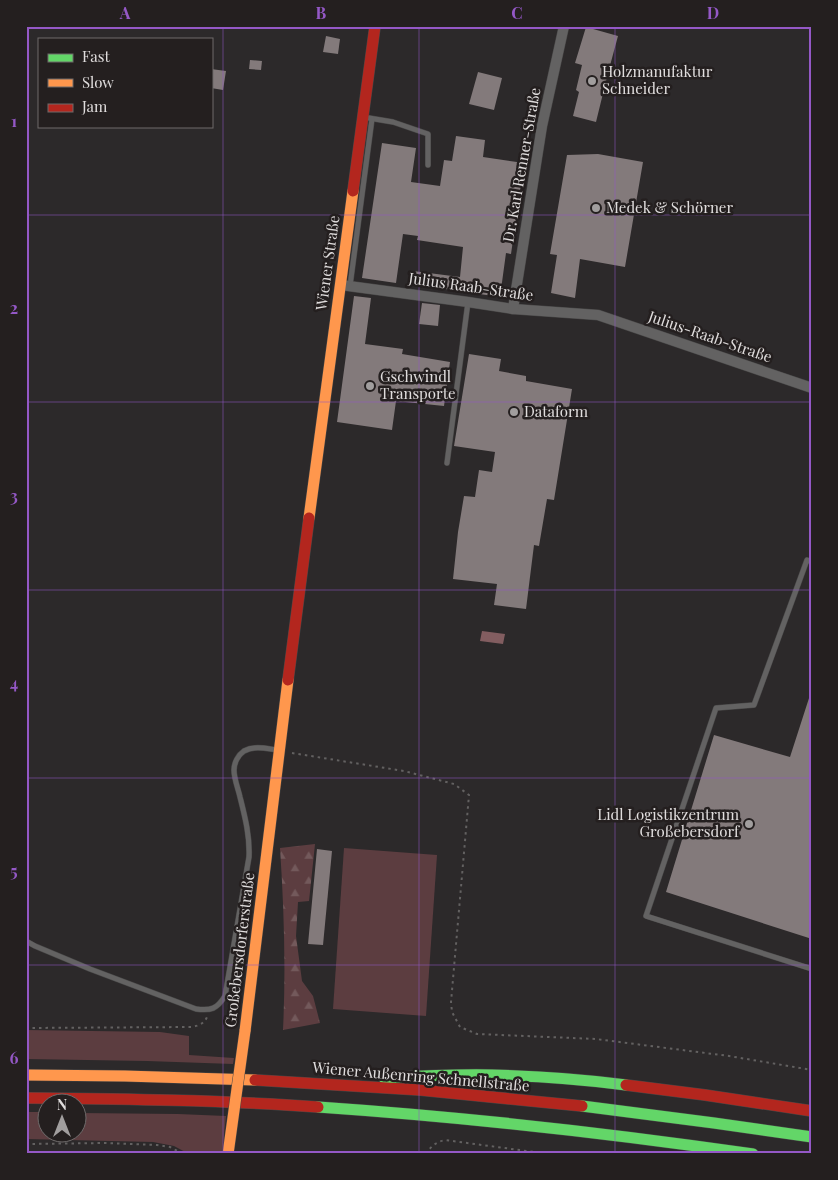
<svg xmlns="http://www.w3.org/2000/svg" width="838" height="1180" viewBox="0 0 838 1180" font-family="'Playfair Display',serif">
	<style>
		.green { fill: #5c3d40 }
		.forest { fill: url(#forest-firs) }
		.water { fill: #825d60 }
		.building { fill: #837a7b }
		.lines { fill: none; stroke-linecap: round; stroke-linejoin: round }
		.lane-casing { stroke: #484747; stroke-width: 6 }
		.street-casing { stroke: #484747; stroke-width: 11 }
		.fast-casing { stroke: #484747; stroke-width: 12 }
		.slow-casing { stroke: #484747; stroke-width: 12 }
		.jam-casing { stroke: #484747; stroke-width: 12 }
		.path { stroke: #636161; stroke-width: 2; stroke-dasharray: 2.5 4; stroke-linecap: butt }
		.lane { stroke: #636262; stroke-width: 5 }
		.street { stroke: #636262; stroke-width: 10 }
		.fast { stroke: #63d668; stroke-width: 11 }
		.slow { stroke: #ff974d; stroke-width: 11 }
		.jam { stroke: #b3261e; stroke-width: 11 }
		.slow-bridge-casing { stroke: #484747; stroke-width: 12; stroke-linecap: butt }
		.slow-bridge { stroke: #ff974d; stroke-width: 11 }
		.grid { fill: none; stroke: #9458c6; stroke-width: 1; stroke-opacity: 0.55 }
		.poi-dot { fill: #a19e9e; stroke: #241f1f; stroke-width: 2 }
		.labels { text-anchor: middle; stroke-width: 5; stroke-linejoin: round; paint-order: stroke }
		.poi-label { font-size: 15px; fill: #e0dddd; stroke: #241f1f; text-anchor: start }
		.street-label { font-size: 15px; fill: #e0dddd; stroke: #241f1f }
		.neatline { fill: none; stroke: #9458c6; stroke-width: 2 }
		.grid-label { font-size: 16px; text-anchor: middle; font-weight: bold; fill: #9458c6 }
	</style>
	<defs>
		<pattern id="forest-firs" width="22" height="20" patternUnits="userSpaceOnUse" patternTransform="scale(1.25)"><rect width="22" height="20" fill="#5c3d40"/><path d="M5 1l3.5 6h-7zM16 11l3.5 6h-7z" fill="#73595b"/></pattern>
	</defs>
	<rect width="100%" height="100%" fill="#2c292a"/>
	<!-- green -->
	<g class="green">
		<polygon points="344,848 437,855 426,1016 333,1009"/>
		<polygon points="26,1030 160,1032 189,1036 189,1055 234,1058 233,1064 147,1061 26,1059"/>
		<polygon points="26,1112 47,1112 48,1132 78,1132 78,1113 178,1114 226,1116 222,1154 189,1154 174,1146 153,1142 26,1139"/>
	</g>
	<!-- forest -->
	<path class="forest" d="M315 844 309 901 298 902 296 936 302 981 313 996 320 1023 283 1030C286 969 284 908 280 848Z"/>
	<!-- water -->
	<polygon class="water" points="482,631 505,634 503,644 480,641"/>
	<!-- building -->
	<g class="building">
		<polygon points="586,27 618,36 608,73 596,122 573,116 579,92 576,90 582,65 575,63"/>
		<polygon points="326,36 340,39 338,54 323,52"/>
		<polygon points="250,60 262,61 261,70 249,69"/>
		<polygon points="211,69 226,71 223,90 211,88"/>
		<polygon points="478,72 502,78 494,110 469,104"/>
		<polygon points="456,136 485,140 483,157 524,163 511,254 506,253 500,297 411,284 413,271 460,277 463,247 417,240 418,236 403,234 396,283 362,278 382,143 416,148 411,182 440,186 444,160 452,161"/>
		<polygon points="598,154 643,162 625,267 580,259 575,298 551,293 557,255 550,254 567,155"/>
		<polygon points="354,296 371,298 365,344 403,349 402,354 450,362 444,406 396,401 392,430 337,422"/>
		<polygon points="422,303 440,305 438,326 419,324"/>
		<polygon points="469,354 501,359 499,371 526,376 526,381 572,389 554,500 547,499 539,546 534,545 526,609 494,605 497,584 453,579 458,532 464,496 475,497 479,470 492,472 495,452 454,446"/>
		<polygon points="810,695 812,695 812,939 666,892 714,735 790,757"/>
		<polygon points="317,849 332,851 323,945 308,944"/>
	</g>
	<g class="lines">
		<!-- lane casing -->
		<g class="lane-casing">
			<g id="lane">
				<polyline points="369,118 393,122 428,134 428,165"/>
				<polyline points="350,286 372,119"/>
				<polyline points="447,463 468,302"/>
				<polyline points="812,562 807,560 754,705 716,708 646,916 812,969"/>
				<path d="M26 941 35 946 90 969 196 1009C211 1011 217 1009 225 996L249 857C250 836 245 817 240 797 238 788 234 779 234 770 234 763 238 755 244 751 255 745 268 749 278 750"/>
			</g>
		</g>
		<!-- street casing -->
		<g class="street-casing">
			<g id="street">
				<polyline points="341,285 468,302 513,309 598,315 812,388"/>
				<polyline points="513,309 542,126 564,26"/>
			</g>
		</g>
		<!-- fast casing -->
		<g class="fast-casing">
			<g id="fast">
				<path d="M384 1078C420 1076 456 1074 492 1075 537 1076 581 1079 626 1085"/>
				<polyline points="582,1106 714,1123 812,1137"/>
				<path d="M318 1107C464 1117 608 1133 753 1154"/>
			</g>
		</g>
		<!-- slow casing -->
		<g class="slow-casing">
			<g id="slow">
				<polyline points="309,518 353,191"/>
				<polyline points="245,1031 288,680"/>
				<polyline points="26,1075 125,1076 255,1080"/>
			</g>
		</g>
		<!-- jam casing -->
		<g class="jam-casing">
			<g id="jam">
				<polyline points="353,191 375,26"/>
				<polyline points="288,680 309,518"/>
				<polyline points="255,1080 420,1090 582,1106"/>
				<polyline points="626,1085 705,1095 812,1111"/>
				<path d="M26 1098C123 1099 221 1100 318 1107"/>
			</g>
		</g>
		<!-- path -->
		<g class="path">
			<polyline points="292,753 404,771 454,784 469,795 451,1002 452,1012 460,1027 477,1034 596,1039 729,1056 812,1070"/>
			<path d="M26 1028 191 1027C198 1026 204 1024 207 1017"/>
			<polyline points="26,1144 105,1143 157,1145 170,1147 183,1154"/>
			<path d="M426 1154C431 1146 436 1142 445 1140L549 1154"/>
		</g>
		<!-- lane -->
		<use href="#lane" class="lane"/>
		<!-- street -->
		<use href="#street" class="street"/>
		<!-- fast -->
		<use href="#fast" class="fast"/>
		<!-- slow -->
		<use href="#slow" class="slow"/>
		<!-- jam -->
		<use href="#jam" class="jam"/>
		<!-- slow-bridge casing -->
		<g class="slow-bridge-casing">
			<polyline id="slow-bridge" points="228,1154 245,1031"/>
		</g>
		<!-- slow-bridge -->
		<use href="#slow-bridge" class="slow-bridge"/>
	</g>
	<!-- grid -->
	<path class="grid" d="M223 26V1154M419 26V1154M615 26V1154M26 215H812M26 402H812M26 590H812M26 778H812M26 965H812"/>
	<!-- markers -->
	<g class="poi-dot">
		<circle cx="592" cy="81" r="5"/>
		<circle cx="596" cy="208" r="5"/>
		<circle cx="370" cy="386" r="5"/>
		<circle cx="514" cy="412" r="5"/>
		<circle cx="749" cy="824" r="5"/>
	</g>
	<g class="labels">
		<!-- poi labels -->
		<g class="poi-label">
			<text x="602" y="77">Holzmanufaktur<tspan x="602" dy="17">Schneider</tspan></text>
			<text x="606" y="213">Medek &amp; Schörner</text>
			<text x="380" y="382">Gschwindl<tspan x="380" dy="17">Transporte</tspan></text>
			<text x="524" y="417">Dataform</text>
			<text x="739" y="820" text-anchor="end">Lidl Logistikzentrum<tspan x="739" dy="17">Großebersdorf</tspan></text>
		</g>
		<!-- street labels -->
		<g class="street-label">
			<text transform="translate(522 165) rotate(-80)" y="5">Dr. Karl Renner-Straße</text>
			<text transform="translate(328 263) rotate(-82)" y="5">Wiener Straße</text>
			<text transform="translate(471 287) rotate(8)" y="5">Julius Raab-Straße</text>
			<text transform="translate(710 337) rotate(19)" y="5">Julius-Raab-Straße</text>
			<text transform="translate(240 950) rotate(-83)" y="5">Großebersdorferstraße</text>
			<text transform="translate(421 1077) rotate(5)" y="5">Wiener Außenring Schnellstraße</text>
		</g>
	</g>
	<!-- border -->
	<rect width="838" height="1180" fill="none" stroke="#241f1f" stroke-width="55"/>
	<!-- legend -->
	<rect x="38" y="38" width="175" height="90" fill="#241f1f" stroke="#6f6b6b"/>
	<rect x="48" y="54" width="25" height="8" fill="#63d668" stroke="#6f6b6b"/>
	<text x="82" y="62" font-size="15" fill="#e0dddd">Fast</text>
	<rect x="48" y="79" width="25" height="8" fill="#ff974d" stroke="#6f6b6b"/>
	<text x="82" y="88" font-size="15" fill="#e0dddd">Slow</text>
	<rect x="48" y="104" width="25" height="8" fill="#b3261e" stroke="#6f6b6b"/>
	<text x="82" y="112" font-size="15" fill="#e0dddd">Jam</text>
	<!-- north arrow -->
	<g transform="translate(62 1118)"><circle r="24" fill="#241f1f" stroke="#6f6b6b"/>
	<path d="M0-4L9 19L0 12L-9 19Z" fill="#a19e9e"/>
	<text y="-8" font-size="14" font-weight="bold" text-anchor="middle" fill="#e0dddd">N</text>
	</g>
	<rect x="28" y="28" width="782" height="1124" class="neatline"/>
	<g class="grid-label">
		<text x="125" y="19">A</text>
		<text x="321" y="19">B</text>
		<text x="517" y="19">C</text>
		<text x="713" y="19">D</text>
		<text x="14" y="127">1</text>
		<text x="14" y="314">2</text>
		<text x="14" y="502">3</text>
		<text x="14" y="689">4</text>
		<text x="14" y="877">5</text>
		<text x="14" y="1064">6</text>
	</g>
</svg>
